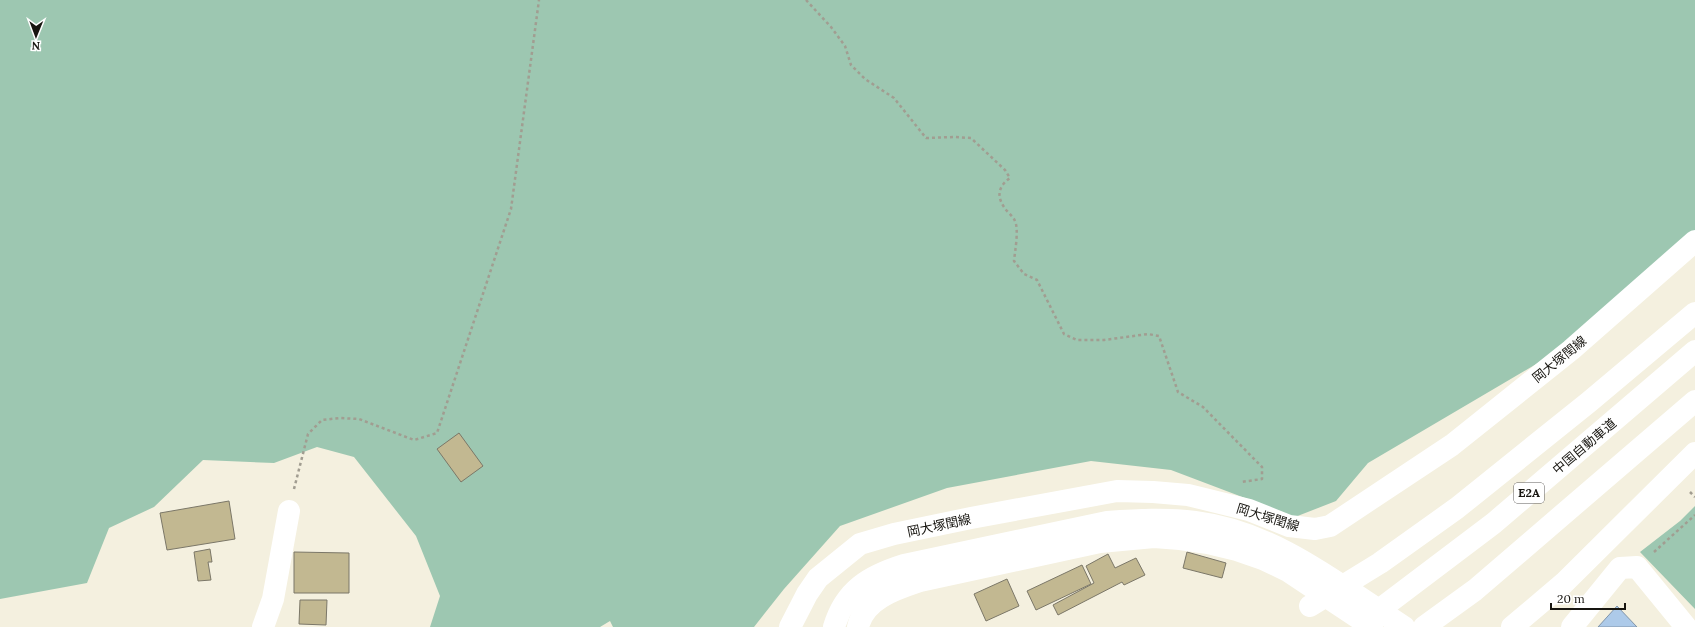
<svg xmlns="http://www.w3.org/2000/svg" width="1695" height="627" viewBox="0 0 1695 627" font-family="Lora,'Noto Sans JP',serif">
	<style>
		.forest { fill: #9dc7b1 }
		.water { fill: #adcae9; stroke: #8094a8 }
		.building { fill: #c2b891; stroke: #7b7768 }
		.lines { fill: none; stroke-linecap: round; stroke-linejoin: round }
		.path { stroke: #a19d91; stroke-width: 2.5; stroke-dasharray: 3 3; stroke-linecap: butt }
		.minor { stroke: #fff; stroke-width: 22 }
		.highway { stroke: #fff; stroke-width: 22 }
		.labels { text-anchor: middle; stroke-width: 3; stroke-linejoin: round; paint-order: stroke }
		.shield { fill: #fff; stroke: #5d5b58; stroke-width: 1 }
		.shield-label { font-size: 12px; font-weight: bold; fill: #171510 }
		.street-label { font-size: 13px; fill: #171510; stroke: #fff }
	</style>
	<rect width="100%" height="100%" fill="#f4f0df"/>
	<!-- forest -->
	<g class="forest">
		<polygon points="0,0 1695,0 1695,231 1567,346 1368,463 1336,501 1295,517 1171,470 1091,461 947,488 840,526 784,589 754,627 613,627 610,621 600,627 430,627 440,596 416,536 354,457 317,447 274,463 203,460 154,507 109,528 87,583 0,599"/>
		<polygon points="1695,506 1695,609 1640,552 1680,521"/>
	</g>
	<!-- water -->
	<polygon class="water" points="1617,606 1637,627 1598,627"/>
	<!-- building -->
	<g class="building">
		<polygon points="459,433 483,466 461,482 437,449"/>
		<polygon points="229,501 235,539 167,550 160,513"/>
		<polygon points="210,549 212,562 208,562 211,580 198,581 194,552"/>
		<polygon points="294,552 349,553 349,593 294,593"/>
		<polygon points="1187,552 1226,563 1222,578 1183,568"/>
		<polygon points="1108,554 1115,568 1136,558 1145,575 1124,585 1122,582 1058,615 1053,605 1094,583 1086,566"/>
		<polygon points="1082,565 1091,584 1036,610 1027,591"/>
		<polygon points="1007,579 1019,606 986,621 974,594"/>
		<polygon points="300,600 327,600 326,625 299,624"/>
	</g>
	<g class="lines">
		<!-- path -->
		<g class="path">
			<path d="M806 0 831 27 845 46 851 65 865 79 894 98 926 138 954 137 971 138 1005 170 1010 178C996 188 997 199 1007 211 1010 214 1014 218 1015 221 1019 230 1015 251 1014 261L1024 274 1037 280 1064 334 1077 340H1104L1148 334 1159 336 1178 392 1203 407 1262 467V479L1241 482"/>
			<polyline points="294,489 308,434 322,420 340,418 359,419 414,440 437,433 511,209 539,0"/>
			<polyline points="1690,492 1695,497"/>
			<polyline points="1654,552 1695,515"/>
		</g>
		<!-- minor -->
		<g class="minor">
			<polyline points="263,627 273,599 289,511"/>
			<polyline points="790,627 807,594 818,578 860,544 894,534 971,518 1117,491 1153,492 1188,495 1249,510 1289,526 1315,529 1330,526 1452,445 1571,350 1695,241"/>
			<polyline points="1572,627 1620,568 1637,567 1686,627"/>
		</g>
		<!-- highway -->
		<g class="highway">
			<polyline points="1310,606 1380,563 1457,508 1589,402 1695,313"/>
			<polyline points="1367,619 1494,523 1695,351"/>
			<path d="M834 627C845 590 869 576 904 565L1107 522C1136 520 1165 518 1195 522 1275 532 1338 584 1404 627"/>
			<path d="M858 627C864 599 896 589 920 581L1100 542 1154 537 1180 539 1208 543 1237 550 1263 559 1288 571 1372 627"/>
			<polyline points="1424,627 1475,590 1695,401"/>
			<polyline points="1512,627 1564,583 1695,453"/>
		</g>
	</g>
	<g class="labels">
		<!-- shield labels -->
		<rect class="shield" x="1514" y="483" width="30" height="20" rx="3"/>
		<g class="shield-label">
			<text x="1529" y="497">E2A</text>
		</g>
		<!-- street labels -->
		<g class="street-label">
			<text transform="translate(1559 359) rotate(-39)" y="5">岡大塚閏線</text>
			<text transform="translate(1584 446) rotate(-40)" y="5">中国自動車道</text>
			<text transform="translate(1268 517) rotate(17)" y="5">岡大塚閏線</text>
			<text transform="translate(939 525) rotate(-12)" y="5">岡大塚閏線</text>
		</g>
	</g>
	<!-- north arrow -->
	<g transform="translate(36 36) rotate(181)" stroke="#ffffff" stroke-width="3" paint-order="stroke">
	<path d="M0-3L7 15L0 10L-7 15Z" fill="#171510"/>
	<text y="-6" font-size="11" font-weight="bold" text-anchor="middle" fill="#171510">N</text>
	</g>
	<!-- scale -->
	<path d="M1551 603v6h74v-6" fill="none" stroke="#171510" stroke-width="2"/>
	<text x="1557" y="603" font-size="12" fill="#171510" stroke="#ffffff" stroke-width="3" paint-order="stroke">20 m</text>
</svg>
